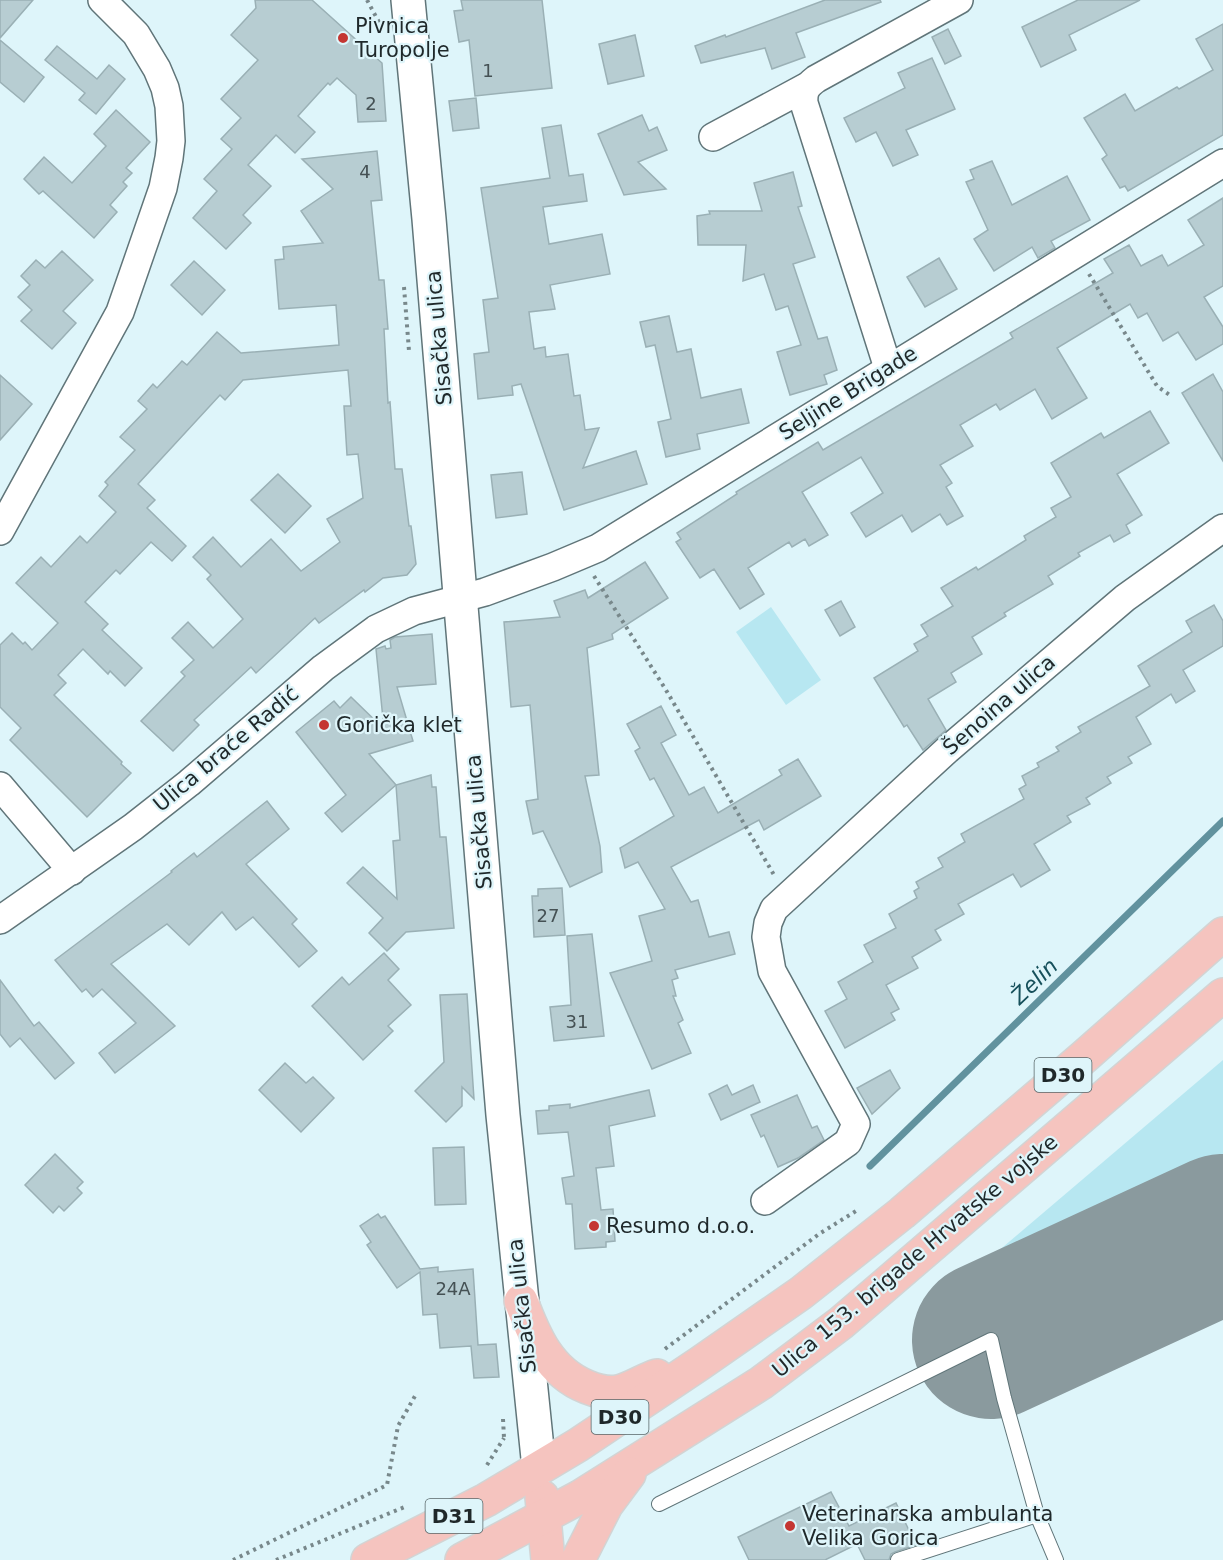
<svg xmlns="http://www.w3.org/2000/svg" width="1223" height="1560" viewBox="0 0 1223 1560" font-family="'DejaVu Sans',sans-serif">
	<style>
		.green { fill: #b7e7f1 }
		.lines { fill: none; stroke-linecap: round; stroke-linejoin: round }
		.stream { stroke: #61929e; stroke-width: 7 }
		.runway { stroke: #8a9a9e; stroke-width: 158 }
		.building { fill: #b7cdd2; stroke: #9ab0b5; stroke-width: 1.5 }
		.service-casing { stroke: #607579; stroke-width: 16 }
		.minor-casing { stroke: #607579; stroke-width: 30 }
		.secondary-casing { stroke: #607579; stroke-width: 36 }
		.primary-casing { stroke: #d2d4d4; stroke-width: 36 }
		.path { stroke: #78888b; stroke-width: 4; stroke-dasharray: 3 4.5; stroke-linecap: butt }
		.service { stroke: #fff; stroke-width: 14 }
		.minor { stroke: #fff; stroke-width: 27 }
		.secondary { stroke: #fff; stroke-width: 33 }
		.primary { stroke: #f5c4bf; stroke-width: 33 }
		.poi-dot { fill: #c43632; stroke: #def5fa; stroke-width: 2 }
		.labels { text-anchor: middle; stroke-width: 4.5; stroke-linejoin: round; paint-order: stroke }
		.number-label { font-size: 18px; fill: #455154 }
		.shield { fill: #def5fa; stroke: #586668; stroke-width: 1.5 }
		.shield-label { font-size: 20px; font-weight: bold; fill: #1f282a }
		.poi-label { font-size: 21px; fill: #1f282a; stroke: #def5fa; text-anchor: start }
		.street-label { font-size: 21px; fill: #1f282a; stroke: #def5fa }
		.water-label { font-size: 22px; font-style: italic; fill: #16505b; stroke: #def5fa }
	</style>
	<rect width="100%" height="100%" fill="#def5fa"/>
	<!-- green -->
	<g class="green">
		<polygon points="771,607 821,680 786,705 736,632"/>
		<path d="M1223 1060V1199L955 1333C950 1315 949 1304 956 1287Z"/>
	</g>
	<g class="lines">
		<!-- stream -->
		<polyline class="stream" points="870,1166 1223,821"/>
		<!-- runway -->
		<polyline class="runway" points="991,1340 1223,1233"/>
	</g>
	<!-- building -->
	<g class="building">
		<polygon points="0,0 33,0 0,38"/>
		<polygon points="255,0 312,0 382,63 386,121 358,122 356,95 337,78 330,85 328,83 298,116 315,132 295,153 276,135 248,165 271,186 243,215 251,223 226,249 193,218 217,191 204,179 232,149 221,139 241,118 221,99 258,60 231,35 256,8"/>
		<polygon points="461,0 542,0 552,88 475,96 469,40 459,42 454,11 463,10"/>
		<polygon points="825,0 880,0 881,2 796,33 805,57 772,69 765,48 701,63 695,46 725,35 726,37"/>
		<polygon points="1078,0 1140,0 1069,35 1076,50 1041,67 1022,27"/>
		<polygon points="1223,24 1223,135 1128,191 1125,186 1120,188 1102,159 1107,155 1084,118 1125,94 1135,111 1177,87 1179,89 1213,70 1196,39"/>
		<polygon points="948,29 961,56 945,64 932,37"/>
		<polygon points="635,35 644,76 608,84 599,44"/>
		<polygon points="0,40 44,77 24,102 0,82"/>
		<polygon points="57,46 97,79 109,65 125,79 96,114 79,100 85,93 45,60"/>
		<polygon points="932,58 955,109 906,130 918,155 893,166 876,132 856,142 844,118 905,88 898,73"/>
		<polygon points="476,98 479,128 453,131 449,101"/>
		<polygon points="116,110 150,142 126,168 132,173 123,182 127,186 110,205 117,212 94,238 43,191 39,194 24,179 44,157 72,183 106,146 94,134"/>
		<polygon points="642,115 649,131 657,127 667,150 638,162 666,189 624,195 598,134"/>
		<polygon points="561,125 569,176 583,174 587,201 543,207 549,244 602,234 610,274 550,285 555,309 529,312 534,349 545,347 546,357 568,354 574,396 580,395 585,430 599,428 583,468 636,451 647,484 564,510 521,384 512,386 513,395 478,399 474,354 489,352 483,300 498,298 481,188 550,178 542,128"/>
		<polygon points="377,151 382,200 371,201 379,280 384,280 388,329 384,329 388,403 390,402 395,469 402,469 409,526 411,526 416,564 407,575 383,578 365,592 364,590 319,623 315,618 256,673 251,667 194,720 199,725 173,751 141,721 185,676 181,672 194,660 172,638 188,622 213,648 243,619 207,579 211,575 193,557 213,537 241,567 271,539 301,571 340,542 327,519 363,498 358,454 347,455 344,406 351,406 348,370 243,380 225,400 220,395 138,484 155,500 147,508 186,546 172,561 151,542 120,574 116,570 85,602 108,624 102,630 142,668 125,686 110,671 108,674 83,649 58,675 66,683 54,695 122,762 121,764 131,773 87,817 10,740 21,728 0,707 0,645 12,633 23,644 25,642 32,650 58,623 16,583 41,557 51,567 80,536 87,543 116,512 99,496 108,485 105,482 135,450 120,437 147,409 138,401 153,384 157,388 182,361 187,365 217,332 241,353 339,345 336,305 279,309 275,260 284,259 283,247 323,243 301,211 333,189 302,159"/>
		<polygon points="992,161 1012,205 1067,176 1090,220 1051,241 1055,248 1038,258 1032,247 994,271 974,239 988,230 966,182 974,179 970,170"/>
		<polygon points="793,172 802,206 798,207 815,257 793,264 818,339 827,337 837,370 824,375 827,384 790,395 777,352 801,345 788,306 776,310 764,274 743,281 746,245 698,245 697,216 710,214 709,211 762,211 754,183"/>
		<polygon points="1223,198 1223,286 1204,297 1223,327 1223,344 1196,360 1178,332 1163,341 1147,313 1138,318 1130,304 1057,348 1087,398 1052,419 1035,389 1000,410 996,404 960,425 973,446 940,465 952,483 946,487 963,516 947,525 940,514 912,532 902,515 866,537 851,513 883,493 861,457 802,492 828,535 809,546 805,539 792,547 789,542 748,568 764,594 740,609 714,569 700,578 676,542 681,539 677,533 737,494 736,492 818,442 823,450 1013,338 1010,333 1113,273 1104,259 1129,245 1141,266 1162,255 1168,266 1204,245 1188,220"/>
		<polygon points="62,251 93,280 63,311 76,323 52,349 21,321 32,310 18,297 30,285 21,276 36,260 45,268"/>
		<polygon points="939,258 957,289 925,307 907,277"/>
		<polygon points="194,261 225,290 202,315 171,285"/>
		<polygon points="669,316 677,352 691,349 701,398 741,389 749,423 697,434 700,449 666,457 658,422 671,419 655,345 646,347 640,322"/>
		<polygon points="1213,374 1223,392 1223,461 1182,393"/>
		<polygon points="0,375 32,404 0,440"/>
		<polygon points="1150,411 1169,443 1117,474 1142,515 1126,525 1130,533 1114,542 1110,535 1078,553 1080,556 1048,576 1053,584 1004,613 1006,616 972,637 982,654 951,673 956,682 928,699 946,730 923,750 907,725 904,727 874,678 918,651 914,644 928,636 921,625 953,606 941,588 976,567 978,570 1026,540 1024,536 1056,517 1051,508 1071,497 1051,463 1101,433 1104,438"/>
		<polygon points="522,472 527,514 496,518 491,475"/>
		<polygon points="278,474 311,506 285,533 251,500"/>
		<polygon points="645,562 668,598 612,634 613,639 587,648 599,775 585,776 600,846 602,872 570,887 543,831 533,834 526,801 538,799 530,705 511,707 504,622 560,617 554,601 585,590 588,598"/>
		<polygon points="841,601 855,627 840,636 825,610"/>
		<polygon points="1214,605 1223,621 1223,646 1183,670 1195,691 1176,703 1171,694 1136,717 1151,744 1128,757 1132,763 1107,777 1111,783 1086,798 1090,804 1067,816 1071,822 1034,844 1050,870 1021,887 1013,874 958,904 964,914 935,930 941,940 912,957 918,968 886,985 899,1009 891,1013 895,1020 845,1048 825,1011 847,999 838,982 873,962 864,945 896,928 889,914 917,898 914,891 919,888 916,882 943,867 938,858 965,842 961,834 1024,799 1019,789 1026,785 1022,776 1039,767 1037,763 1059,751 1056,747 1081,732 1078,727 1150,686 1138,666 1192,632 1186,621"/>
		<polygon points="432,634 436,684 397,687 413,741 369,754 396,785 342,832 325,813 346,795 296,732 334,701 340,708 351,697 384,729 376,649 385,646 386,649 391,648 390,640 395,637"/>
		<polygon points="661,706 676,735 661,743 689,795 704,787 718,813 782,775 779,770 798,759 821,796 764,830 759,820 671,867 691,902 698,900 709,937 729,932 735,954 675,970 678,978 672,980 676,996 673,996 683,1020 678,1023 691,1053 652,1069 610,973 652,961 639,916 665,909 638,862 625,868 620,848 674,816 654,778 650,780 635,751 640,748 627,724"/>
		<polygon points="431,775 432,787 436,787 440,837 446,837 454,928 406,932 387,951 369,933 383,918 347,883 363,867 397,899 393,841 400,840 396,785"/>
		<polygon points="267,801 289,829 246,864 297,919 292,924 317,951 299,967 253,917 236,930 222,912 189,945 167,924 111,964 175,1026 115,1073 99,1053 136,1023 102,989 93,997 86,989 82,992 55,960 172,872 171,871 194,853 197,857"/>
		<polygon points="562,888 565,935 534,937 532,896 538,896 538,889"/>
		<polygon points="592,934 604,1036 554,1041 550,1007 571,1005 567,936"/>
		<polygon points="384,953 399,969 388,980 411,1005 388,1026 393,1031 363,1060 312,1006 342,977 349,985"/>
		<polygon points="0,980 34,1026 39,1022 74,1063 55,1079 20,1038 10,1047 0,1034"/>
		<polygon points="467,994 474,1099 462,1087 462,1106 446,1122 415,1091 444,1062 440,995"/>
		<polygon points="285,1063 306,1083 313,1077 334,1098 301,1132 259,1090"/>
		<polygon points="890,1070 900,1088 872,1114 857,1088"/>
		<polygon points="727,1085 732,1095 753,1085 760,1102 721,1120 709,1094"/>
		<polygon points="649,1090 655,1116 609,1126 614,1166 596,1168 601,1210 613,1209 615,1241 606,1242 606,1247 575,1249 572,1204 566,1204 562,1178 574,1176 568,1132 538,1134 536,1111 549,1110 549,1106 570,1104 570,1108"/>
		<polygon points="797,1095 812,1128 817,1126 824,1140 798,1158 778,1167 764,1135 761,1137 751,1115"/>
		<polygon points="464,1147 466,1204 435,1205 433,1148"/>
		<polygon points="55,1154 83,1182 77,1188 82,1193 64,1211 59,1206 53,1213 25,1185"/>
		<polygon points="378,1214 381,1218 385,1216 420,1269 438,1267 438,1272 473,1269 478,1345 496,1344 499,1377 474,1378 471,1346 440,1348 437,1314 423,1315 420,1272 397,1288 367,1245 371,1242 360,1226"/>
		<polygon points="831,1492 849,1526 896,1503 916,1545 895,1552 891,1554 889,1560 865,1560 857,1544 825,1560 749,1560 738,1537"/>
	</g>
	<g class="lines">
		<!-- service casing -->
		<g class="service-casing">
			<g id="service">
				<polyline points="659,1504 991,1340 1004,1398 1037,1515 1056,1560"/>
				<polyline points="898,1560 1037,1515"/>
			</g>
		</g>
		<!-- minor casing -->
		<g class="minor-casing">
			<g id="minor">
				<polyline points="713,137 806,87"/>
				<path d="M888 368 804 103C803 90 807 86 816 79L959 0"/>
				<polyline points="0,531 120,312 163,188 169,158 171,141 169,106 165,88 157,69 136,34 102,0"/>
				<polyline points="0,786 72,871"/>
				<polyline points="0,920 133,827 189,783 323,668 376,629 414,611 485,592 553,567 598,548 1223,163"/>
				<polyline points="765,1201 848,1142 856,1124 772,971 766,937 768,923 774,909 947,750 1125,598 1223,528"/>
			</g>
		</g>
		<!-- secondary casing -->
		<g class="secondary-casing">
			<polyline id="secondary" points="408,0 429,219 503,1115 539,1468"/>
		</g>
		<!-- primary casing -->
		<g class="primary-casing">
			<g id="primary">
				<path d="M521 1301C534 1336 549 1372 587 1387 597 1391 607 1394 618 1392 632 1389 644 1380 657 1376"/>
				<polyline points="542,1497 548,1560"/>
				<polyline points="368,1560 486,1500 578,1445 699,1364 801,1293 902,1213 1085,1056 1223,934"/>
				<polyline points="462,1560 580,1497 761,1383 841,1323 1223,995"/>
				<polyline points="578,1560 606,1505 629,1474"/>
			</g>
		</g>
		<!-- path -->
		<g class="path">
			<polyline points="367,0 381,26"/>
			<polyline points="1089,274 1157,386 1171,396"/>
			<polyline points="404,287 409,351"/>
			<polyline points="594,576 666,690 774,875"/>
			<polyline points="665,1349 819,1234 856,1211"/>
			<polyline points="503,1419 504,1438"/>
			<polyline points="487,1465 504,1438"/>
			<polyline points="233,1560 387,1485 398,1426 415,1396"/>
			<polyline points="276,1560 407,1506"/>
		</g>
		<!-- service -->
		<use href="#service" class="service"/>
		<!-- minor -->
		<use href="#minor" class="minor"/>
		<!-- secondary -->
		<use href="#secondary" class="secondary"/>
		<!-- primary -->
		<use href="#primary" class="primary"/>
	</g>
	<!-- markers -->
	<g class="poi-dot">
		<circle cx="343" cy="38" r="6"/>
		<circle cx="324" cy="725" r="6"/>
		<circle cx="594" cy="1226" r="6"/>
		<circle cx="790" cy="1526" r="6"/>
	</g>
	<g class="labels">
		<!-- number labels -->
		<g class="number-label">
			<text x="488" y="77">1</text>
			<text x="371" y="110">2</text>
			<text x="365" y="178">4</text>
			<text x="548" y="922">27</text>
			<text x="577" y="1028">31</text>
			<text x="453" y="1295">24A</text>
		</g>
		<!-- shield labels -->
		<g class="shield">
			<rect x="1034.5" y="1058" width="57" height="34" rx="4.5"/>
			<rect x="591.5" y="1400" width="57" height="34" rx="4.5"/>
			<rect x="425.5" y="1499" width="57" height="34" rx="4.5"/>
		</g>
		<g class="shield-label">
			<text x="1063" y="1082">D30</text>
			<text x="620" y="1424">D30</text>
			<text x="454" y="1523">D31</text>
		</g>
		<!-- poi labels -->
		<g class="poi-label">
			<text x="355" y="33">Pivnica<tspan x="355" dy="24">Turopolje</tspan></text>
			<text x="336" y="732">Gorička klet</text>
			<text x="606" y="1233">Resumo d.o.o.</text>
			<text x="802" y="1521">Veterinarska ambulanta<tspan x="802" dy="24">Velika Gorica</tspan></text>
		</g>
		<!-- street labels -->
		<g class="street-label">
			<text transform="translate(439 338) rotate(-95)" y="7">Sisačka ulica</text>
			<text transform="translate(848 393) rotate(-32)" y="7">Seljine Brigade</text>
			<text transform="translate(999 705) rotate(-41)" y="7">Šenoina ulica</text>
			<text transform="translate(226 749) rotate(-40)" y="7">Ulica braće Radić</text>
			<text transform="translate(479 822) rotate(-95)" y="7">Sisačka ulica</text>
			<text transform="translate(915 1256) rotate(-40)" y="7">Ulica 153. brigade Hrvatske vojske</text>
			<text transform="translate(522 1306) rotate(-96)" y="7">Sisačka ulica</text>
		</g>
		<!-- water labels -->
		<g class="water-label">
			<text transform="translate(1034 981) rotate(-44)" y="8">Želin</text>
		</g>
	</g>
</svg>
